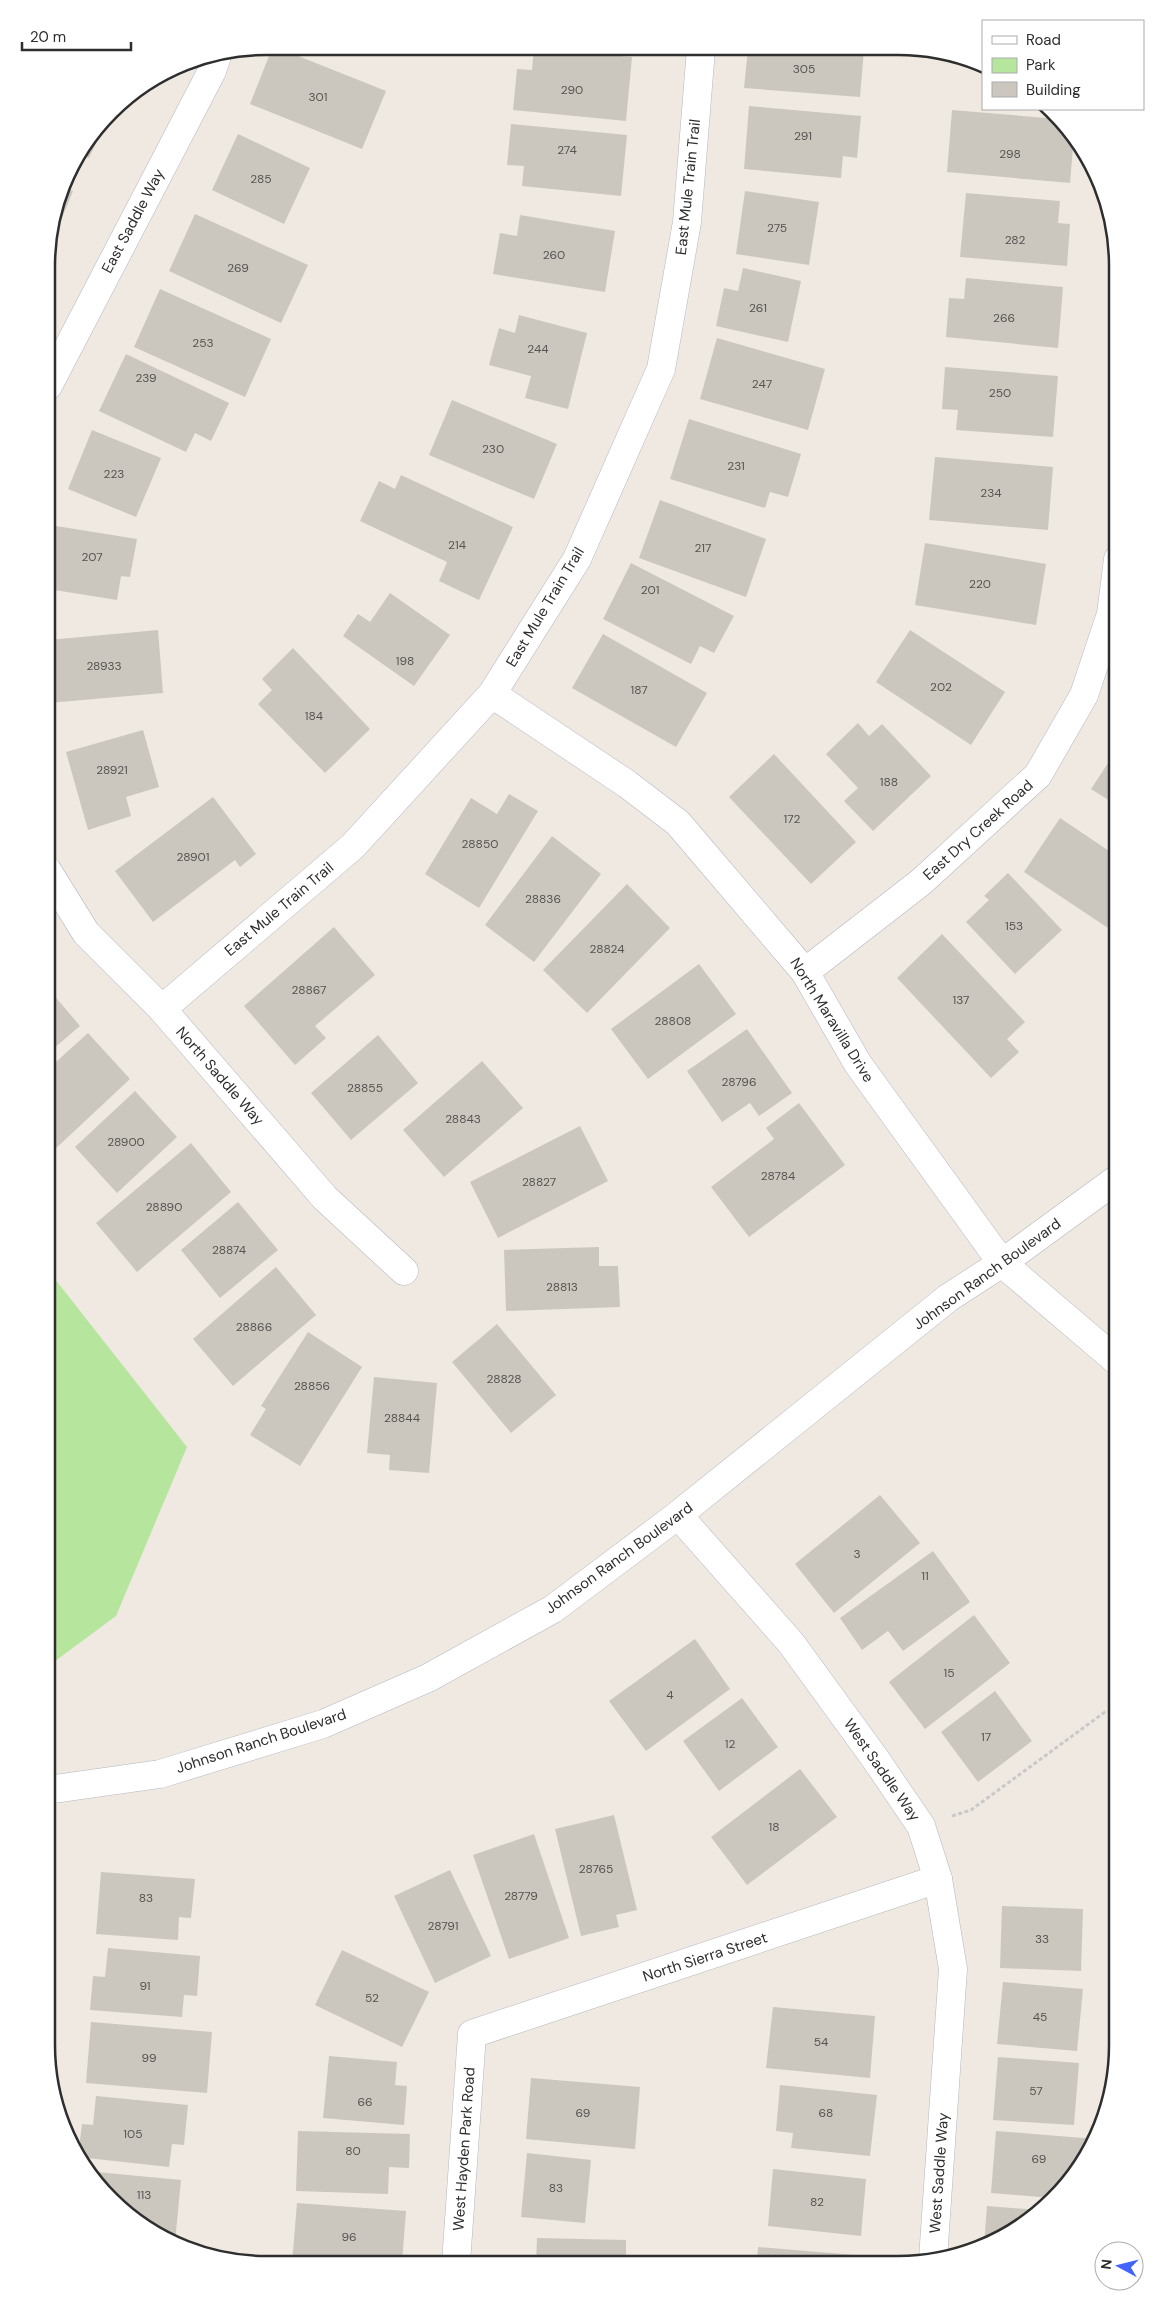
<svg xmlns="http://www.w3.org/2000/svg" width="1164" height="2311" viewBox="0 0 1164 2311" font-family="'DM Sans',sans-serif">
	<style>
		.green { fill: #b6e59e }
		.building { fill: #cbc7bf }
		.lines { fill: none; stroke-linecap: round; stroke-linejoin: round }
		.minor-casing { stroke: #b4b7c1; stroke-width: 29 }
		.path { stroke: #c9c9c9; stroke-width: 3; stroke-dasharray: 4 2.5; stroke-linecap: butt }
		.minor { stroke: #fff; stroke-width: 28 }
		.labels { text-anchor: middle; stroke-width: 5; stroke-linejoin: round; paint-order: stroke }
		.number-label { font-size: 12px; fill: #555452 }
		.street-label { font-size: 15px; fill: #2e2e2e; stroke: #fff }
		.rim { fill: none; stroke: #2e2e2e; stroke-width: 2.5 }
	</style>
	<rect width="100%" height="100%" fill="#efe9e1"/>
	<!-- green -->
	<polygon class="green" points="47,1269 187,1447 116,1616 47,1667"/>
	<!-- building -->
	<g class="building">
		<polygon points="273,46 386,91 362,149 250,104"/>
		<polygon points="375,47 405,47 404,54"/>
		<polygon points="534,49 632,57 626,121 513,110 517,69 532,70"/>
		<polygon points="748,49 864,50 860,97 744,88"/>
		<polygon points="749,106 861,116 857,158 843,156 841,178 744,169"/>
		<polygon points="952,110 1059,119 1074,136 1070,183 947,172"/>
		<polygon points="108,118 89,158 80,154 89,142"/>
		<polygon points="511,124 627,135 621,196 522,186 524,166 507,165"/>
		<polygon points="238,134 310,168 284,224 212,190"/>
		<polygon points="63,188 73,191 48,252 48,237"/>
		<polygon points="745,191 819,202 809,265 736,254"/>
		<polygon points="966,193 1060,201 1058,223 1070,224 1067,266 960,257"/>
		<polygon points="195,214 308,265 281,323 169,271"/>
		<polygon points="520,215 615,231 605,292 493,274 500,233 517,236"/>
		<polygon points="743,268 801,281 788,342 716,326 724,288 738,291"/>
		<polygon points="966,278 1063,287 1058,348 946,337 949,298 964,299"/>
		<polygon points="160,289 271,339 245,397 134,347"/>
		<polygon points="519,315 587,333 568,409 525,398 531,376 489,365 499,328 515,333"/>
		<polygon points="717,338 825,369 808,430 700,399"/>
		<polygon points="126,354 229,403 211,441 195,433 186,452 99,411"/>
		<polygon points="945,367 1058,376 1053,437 956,430 958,410 942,409"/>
		<polygon points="452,400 557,444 534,499 429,455"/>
		<polygon points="689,419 801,454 788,497 770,492 765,508 670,479"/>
		<polygon points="92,430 161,458 136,517 68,489"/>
		<polygon points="935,457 1053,467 1048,530 929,520"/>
		<polygon points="401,475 513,527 479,600 439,581 447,562 360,521 379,481 395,489"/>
		<polygon points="660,500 766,539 746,597 639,558"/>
		<polygon points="56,526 137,539 130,577 121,576 117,600 48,589"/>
		<polygon points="925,543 1046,564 1036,625 915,605"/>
		<polygon points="631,563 734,616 714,653 700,646 691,664 603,619"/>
		<polygon points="390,593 450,635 414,686 343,636 358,614 370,622"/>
		<polygon points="158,630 163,693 48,703 48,640"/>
		<polygon points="910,630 1005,692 971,745 876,682"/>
		<polygon points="603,634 707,693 676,747 572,688"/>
		<polygon points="293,648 370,729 325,773 258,704 272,690 262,679"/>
		<polygon points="858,723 869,736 882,724 931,776 873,831 844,801 858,788 826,754"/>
		<polygon points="143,730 159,787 126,797 131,816 88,830 66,752"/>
		<polygon points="1118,748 1118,806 1091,789"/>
		<polygon points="774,754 856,842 811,884 729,797"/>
		<polygon points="509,794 538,811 479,908 425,874 471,798 497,814"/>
		<polygon points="213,797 256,854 240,867 235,860 153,922 115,871"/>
		<polygon points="1060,818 1118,857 1117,934 1024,872"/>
		<polygon points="552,836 601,874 534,962 485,925"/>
		<polygon points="1008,873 1062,930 1015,974 966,922 989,900 984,896"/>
		<polygon points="627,884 670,928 587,1013 543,970"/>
		<polygon points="334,927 375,975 315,1026 326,1038 295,1065 244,1006"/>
		<polygon points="942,934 1025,1022 1007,1039 1019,1052 991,1078 897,978"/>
		<polygon points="699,964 736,1014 648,1079 611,1029"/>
		<polygon points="47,987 80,1026 47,1054"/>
		<polygon points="747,1029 792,1093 759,1116 750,1103 722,1122 687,1071"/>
		<polygon points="88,1033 130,1079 52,1152 47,1147 47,1070"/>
		<polygon points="378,1035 418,1083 351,1140 311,1093"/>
		<polygon points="482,1061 523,1108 444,1177 403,1130"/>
		<polygon points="135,1091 177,1137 117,1193 75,1147"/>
		<polygon points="799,1103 845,1165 749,1237 711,1187 774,1139 766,1128"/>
		<polygon points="580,1126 608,1181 498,1238 470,1182"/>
		<polygon points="191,1143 231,1192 137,1272 96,1223"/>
		<polygon points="238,1202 278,1250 220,1298 181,1250"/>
		<polygon points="599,1247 599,1266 618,1266 620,1307 506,1311 504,1250"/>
		<polygon points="276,1267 316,1315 233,1386 193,1339"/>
		<polygon points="497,1324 556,1395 511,1433 452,1362"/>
		<polygon points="308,1332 362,1367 300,1466 250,1435 266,1409 261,1406"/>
		<polygon points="374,1377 437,1383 429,1473 389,1470 390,1455 367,1453"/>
		<polygon points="880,1495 920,1543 834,1613 795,1564"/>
		<polygon points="933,1551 970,1602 903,1651 888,1631 862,1650 840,1618"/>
		<polygon points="974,1615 1010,1663 925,1729 889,1682"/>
		<polygon points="695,1639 730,1689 646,1751 609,1701"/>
		<polygon points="995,1691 1032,1741 978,1782 941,1732"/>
		<polygon points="742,1698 778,1747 719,1791 683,1741"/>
		<polygon points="800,1769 837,1817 747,1885 711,1837"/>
		<polygon points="614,1815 637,1910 616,1915 619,1927 581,1936 555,1829"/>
		<polygon points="534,1834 569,1938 509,1959 473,1855"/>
		<polygon points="450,1870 491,1956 435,1983 394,1896"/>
		<polygon points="101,1872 195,1879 191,1918 179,1917 178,1940 96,1934"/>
		<polygon points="1002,1906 1083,1909 1081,1971 1000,1968"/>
		<polygon points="108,1948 200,1956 197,1996 184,1995 182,2017 90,2010 93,1976 105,1977"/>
		<polygon points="342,1950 429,1992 402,2047 315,2005"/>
		<polygon points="1003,1982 1083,1989 1077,2051 997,2044"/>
		<polygon points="773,2007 875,2016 870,2078 766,2068"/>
		<polygon points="91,2022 212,2032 207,2093 86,2083"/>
		<polygon points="329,2056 397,2062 395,2085 407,2086 404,2125 323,2118"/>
		<polygon points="998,2057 1079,2063 1074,2125 993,2120"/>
		<polygon points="531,2078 640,2087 635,2149 526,2139"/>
		<polygon points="780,2085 877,2095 870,2156 791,2148 793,2133 776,2131"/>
		<polygon points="96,2096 188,2105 184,2145 172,2144 169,2167 78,2157 82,2124 93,2125"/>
		<polygon points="298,2131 410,2134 409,2168 389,2167 388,2194 296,2191"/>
		<polygon points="996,2131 1095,2139 1072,2179 1052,2198 991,2193"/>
		<polygon points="527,2153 591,2160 585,2223 521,2217"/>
		<polygon points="773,2169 866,2179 861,2236 768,2226"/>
		<polygon points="86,2171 181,2180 175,2242 167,2241 121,2210"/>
		<polygon points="297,2203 406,2211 402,2263 292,2263"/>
		<polygon points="987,2206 1039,2210 1020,2228 984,2245"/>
		<polygon points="537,2238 626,2240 626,2264 536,2264"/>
		<polygon points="758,2247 867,2256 867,2265 757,2264"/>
	</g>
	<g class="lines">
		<!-- minor casing -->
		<g class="minor-casing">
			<g id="minor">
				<polyline points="48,386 212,71 217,56"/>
				<polyline points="492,694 627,784 678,823 805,972 858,1064 1002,1263 1117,1361"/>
				<polyline points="47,870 86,933 162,1009 325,1198 404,1271"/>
				<polyline points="805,972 921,882 1038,775 1084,695 1111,614 1118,559"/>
				<polyline points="162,1009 353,846 492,694 577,559 661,369 687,222 701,49"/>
				<polyline points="678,1515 791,1643 874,1757 921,1826 938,1879 953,1969 933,2259"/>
				<polyline points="47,1790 160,1774 323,1724 428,1678 553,1609 678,1515 948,1298 1002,1263 1117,1179"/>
				<polyline points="456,2263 472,2034 938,1879"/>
			</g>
		</g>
		<!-- path -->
		<polyline class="path" points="952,1816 971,1810 1105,1712 1117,1710"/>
		<!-- minor -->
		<use href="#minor" class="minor"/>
	</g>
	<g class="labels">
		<!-- number labels -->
		<g class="number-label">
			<text x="804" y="73">305</text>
			<text x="572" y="94">290</text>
			<text x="318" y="101">301</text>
			<text x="803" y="140">291</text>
			<text x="567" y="154">274</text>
			<text x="1010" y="158">298</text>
			<text x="261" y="183">285</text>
			<text x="777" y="232">275</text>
			<text x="1015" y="244">282</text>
			<text x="554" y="259">260</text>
			<text x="238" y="272">269</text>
			<text x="758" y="312">261</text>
			<text x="1004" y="322">266</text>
			<text x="203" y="347">253</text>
			<text x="538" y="353">244</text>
			<text x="146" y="382">239</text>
			<text x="762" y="388">247</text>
			<text x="1000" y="397">250</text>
			<text x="493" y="453">230</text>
			<text x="736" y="470">231</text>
			<text x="114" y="478">223</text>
			<text x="991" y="497">234</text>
			<text x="457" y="549">214</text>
			<text x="703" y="552">217</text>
			<text x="92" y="561">207</text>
			<text x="980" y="588">220</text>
			<text x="650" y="594">201</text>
			<text x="405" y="665">198</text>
			<text x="104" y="670">28933</text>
			<text x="941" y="691">202</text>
			<text x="639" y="694">187</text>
			<text x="314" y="720">184</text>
			<text x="112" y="774">28921</text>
			<text x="889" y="786">188</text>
			<text x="792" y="823">172</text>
			<text x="480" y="848">28850</text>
			<text x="193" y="861">28901</text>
			<text x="543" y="903">28836</text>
			<text x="1014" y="930">153</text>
			<text x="607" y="953">28824</text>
			<text x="309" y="994">28867</text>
			<text x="961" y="1004">137</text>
			<text x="673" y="1025">28808</text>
			<text x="739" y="1086">28796</text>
			<text x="365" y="1092">28855</text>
			<text x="463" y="1123">28843</text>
			<text x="126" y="1146">28900</text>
			<text x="778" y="1180">28784</text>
			<text x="539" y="1186">28827</text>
			<text x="164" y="1211">28890</text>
			<text x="229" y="1254">28874</text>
			<text x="562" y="1291">28813</text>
			<text x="254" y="1331">28866</text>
			<text x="504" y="1383">28828</text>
			<text x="312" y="1390">28856</text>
			<text x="402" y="1422">28844</text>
			<text x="857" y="1558">3</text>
			<text x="925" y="1580">11</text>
			<text x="949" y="1677">15</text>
			<text x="670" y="1699">4</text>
			<text x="986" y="1741">17</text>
			<text x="730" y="1748">12</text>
			<text x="774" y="1831">18</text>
			<text x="596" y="1873">28765</text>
			<text x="521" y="1900">28779</text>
			<text x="146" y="1902">83</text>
			<text x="443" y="1930">28791</text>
			<text x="1042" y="1943">33</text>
			<text x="145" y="1990">91</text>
			<text x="372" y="2002">52</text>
			<text x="1040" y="2021">45</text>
			<text x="821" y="2046">54</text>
			<text x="149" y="2062">99</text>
			<text x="1036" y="2095">57</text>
			<text x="365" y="2106">66</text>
			<text x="583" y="2117">69</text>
			<text x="826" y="2117">68</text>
			<text x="133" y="2138">105</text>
			<text x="353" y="2155">80</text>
			<text x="1039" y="2163">69</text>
			<text x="556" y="2192">83</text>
			<text x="144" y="2199">113</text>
			<text x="817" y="2206">82</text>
			<text x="349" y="2241">96</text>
		</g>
		<!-- street labels -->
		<g class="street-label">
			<text transform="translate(688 187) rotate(-84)" y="5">East Mule Train Trail</text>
			<text transform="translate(133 221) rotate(-62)" y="5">East Saddle Way</text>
			<text transform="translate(545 607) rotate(-59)" y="5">East Mule Train Trail</text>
			<text transform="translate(978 830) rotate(-42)" y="5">East Dry Creek Road</text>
			<text transform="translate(279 909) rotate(-40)" y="5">East Mule Train Trail</text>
			<text transform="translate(832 1020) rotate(58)" y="5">North Maravilla Drive</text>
			<text transform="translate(220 1076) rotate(49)" y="5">North Saddle Way</text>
			<text transform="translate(987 1274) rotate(-36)" y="5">Johnson Ranch Boulevard</text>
			<text transform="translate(619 1558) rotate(-36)" y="5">Johnson Ranch Boulevard</text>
			<text transform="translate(261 1741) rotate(-18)" y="5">Johnson Ranch Boulevard</text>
			<text transform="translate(882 1770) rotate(55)" y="5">West Saddle Way</text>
			<text transform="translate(705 1957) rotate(-18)" y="5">North Sierra Street</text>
			<text transform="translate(464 2149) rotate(-86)" y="5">West Hayden Park Road</text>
			<text transform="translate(939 2173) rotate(-86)" y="5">West Saddle Way</text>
		</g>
	</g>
	<!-- crop -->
	<path d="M0 0H1164V2311H0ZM266 55H898A211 211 0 0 1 1109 266V2045A211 211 0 0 1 898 2256H266A211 211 0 0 1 55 2045V266A211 211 0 0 1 266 55Z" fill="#fff" fill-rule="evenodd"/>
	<path class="rim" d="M266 55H898A211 211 0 0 1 1109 266V2045A211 211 0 0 1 898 2256H266A211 211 0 0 1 55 2045V266A211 211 0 0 1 266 55Z"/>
	<!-- legend -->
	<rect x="982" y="20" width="162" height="90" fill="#ffffff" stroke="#ababab"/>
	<rect x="992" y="36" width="25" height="8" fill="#ffffff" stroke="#ababab"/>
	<text x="1026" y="45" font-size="15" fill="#2e2e2e">Road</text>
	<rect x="992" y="58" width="25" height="15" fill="#b6e59e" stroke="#ababab"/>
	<text x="1026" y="70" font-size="15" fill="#2e2e2e">Park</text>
	<rect x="992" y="82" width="25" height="15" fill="#cbc7bf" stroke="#ababab"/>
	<text x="1026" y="95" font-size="15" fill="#2e2e2e">Building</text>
	<!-- north arrow -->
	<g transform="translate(1119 2266) rotate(277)"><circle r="24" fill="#ffffff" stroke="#ababab"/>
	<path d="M0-4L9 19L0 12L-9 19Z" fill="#4264fb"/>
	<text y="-8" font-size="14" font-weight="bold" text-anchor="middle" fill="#2e2e2e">N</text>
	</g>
	<!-- scale -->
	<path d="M22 42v8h109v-8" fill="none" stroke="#2e2e2e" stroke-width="2.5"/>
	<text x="30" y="42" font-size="15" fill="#2e2e2e" stroke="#ffffff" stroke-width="4" paint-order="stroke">20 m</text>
</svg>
